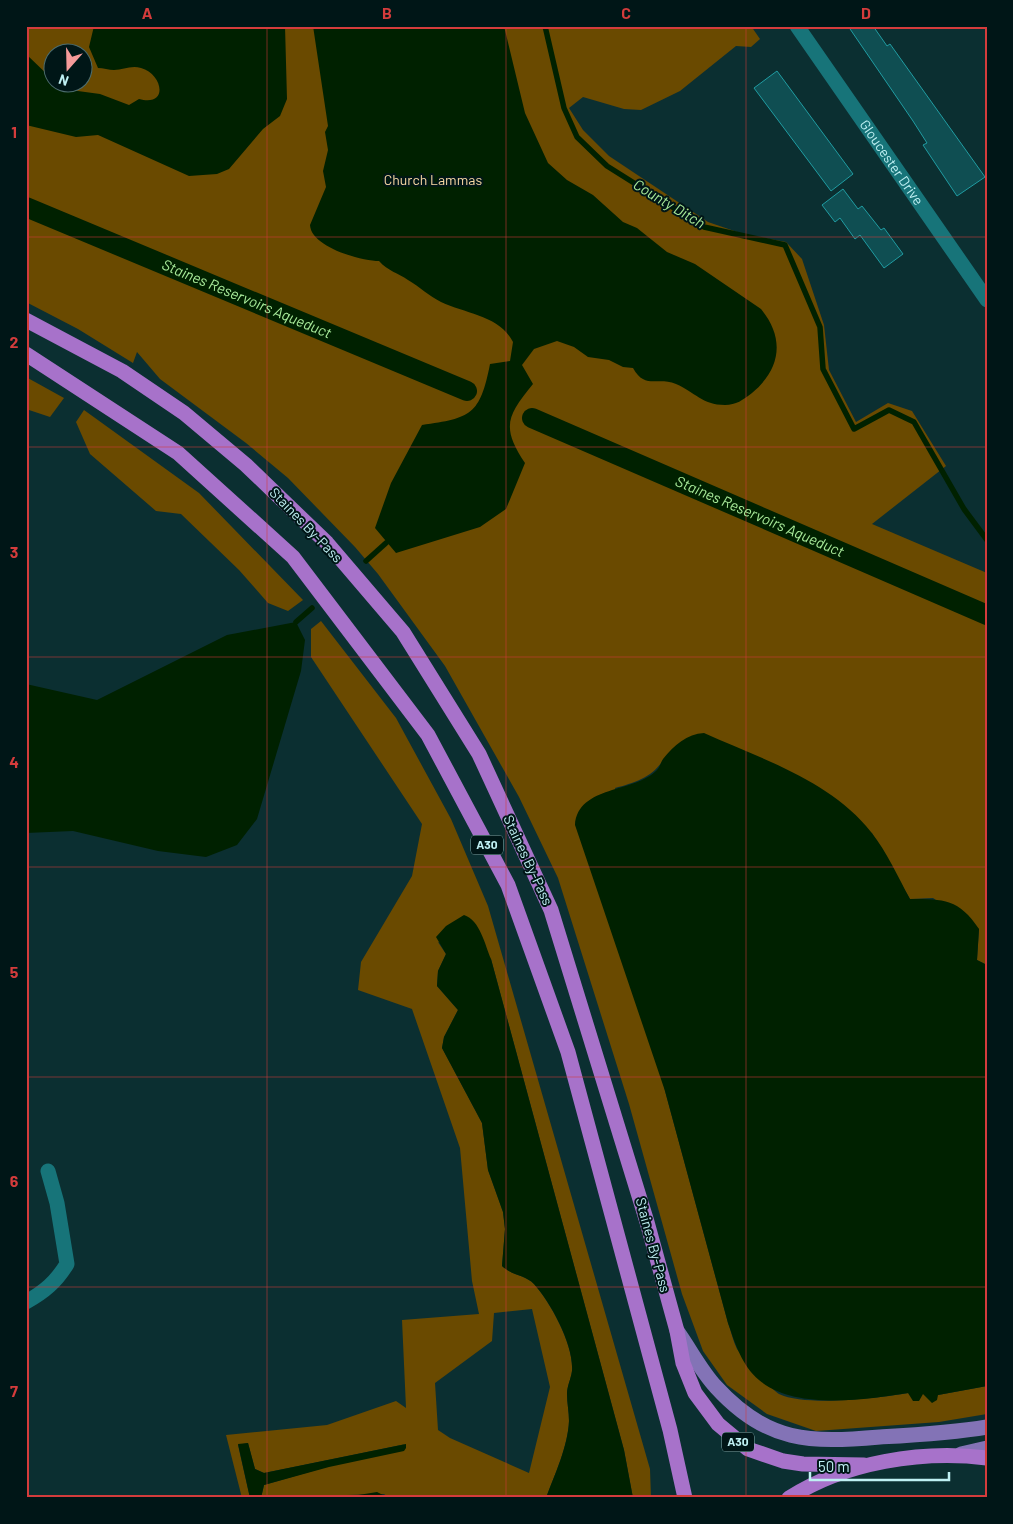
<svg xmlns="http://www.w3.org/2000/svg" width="1013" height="1524" viewBox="0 0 1013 1524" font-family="Barlow,sans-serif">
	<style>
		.green { fill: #6a4a00; fill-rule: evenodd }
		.water { fill: #002100 }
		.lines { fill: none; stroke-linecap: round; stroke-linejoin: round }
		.stream { stroke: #002100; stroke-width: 5.5 }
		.canal { stroke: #002100; stroke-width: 20 }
		.building { fill: #0f4e52; stroke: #209ca2 }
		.minor { stroke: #177479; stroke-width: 15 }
		.primary { stroke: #8373b6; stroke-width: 15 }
		.trunk { stroke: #a772ca; stroke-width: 15 }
		.grid { fill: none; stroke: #d43c3c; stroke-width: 1; stroke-opacity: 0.55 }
		.labels { text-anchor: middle; stroke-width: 4; stroke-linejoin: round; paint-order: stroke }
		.shield { fill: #001617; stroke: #86afb1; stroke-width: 1 }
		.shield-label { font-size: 12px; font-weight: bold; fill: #bff0f3 }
		.street-label { font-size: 14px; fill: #bff0f3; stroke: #001617 }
		.park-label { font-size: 14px; fill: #fbdba5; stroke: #001617 }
		.water-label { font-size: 15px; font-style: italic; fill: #a8eb9a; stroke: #001617 }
		.neatline { fill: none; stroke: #d43c3c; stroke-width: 2 }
		.grid-label { font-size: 16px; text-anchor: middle; font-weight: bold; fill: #d43c3c }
	</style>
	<rect width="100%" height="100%" fill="#0b2f31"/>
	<!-- green -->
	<g class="green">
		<path d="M26 26H751L760 39 751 47 736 46 680 91 641 110 624 109 583 97 569 108 583 130 609 156 708 222 743 234 786 242 802 259 824 325 829 370 856 422 888 403 912 411 946 466 872 524 987 573V965L977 960 979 929 933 898 910 899 872 833 663 760C653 777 634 783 615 788L665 1091 728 1323C731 1331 733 1341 737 1349 741 1355 773 1391 779 1394 806 1407 879 1398 909 1393L919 1400 922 1394 938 1395 987 1386V1414L939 1422 816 1431 767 1414 727 1385 703 1351 682 1294 629 1104 558 878 519 797 445 666 378 574 355 547 288 478 246 443 160 379 137 352 133 363 78 329 26 302ZM52 52H82V82H52Z"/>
		<polygon points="26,377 64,398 50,417 26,409"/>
		<polygon points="84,410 199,493 303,600 288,611 268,603 239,570 181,514 156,511 90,454 76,422"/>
		<path d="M321 621 396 718 451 819 488 906 650 1469 651 1498H633L624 1450 491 959 438 942 446 954 438 971 437 986 458 1010 444 1037 442 1048 482 1123 488 1170 503 1212 505 1229 502 1266C513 1276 526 1275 534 1284 551 1303 574 1346 572 1371 571 1379 567 1386 567 1394 567 1403 569 1412 569 1421 568 1446 555 1474 546 1498H389L384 1494 347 1495 340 1498H261L264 1485 406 1444 264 1473 255 1469 248 1443 238 1445 250 1498H242L226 1435 327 1425 396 1401 406 1408 402 1320 479 1314 472 1281 460 1148 412 1009 358 990 361 962 412 876 422 824 311 657V629ZM532 1309 550 1387 529 1473 450 1438 438 1430 435 1383 492 1341 494 1313Z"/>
	</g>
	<!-- water -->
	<g class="water">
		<path d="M94 26H285L287 99 280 116 263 129 229 169 217 174 189 176 98 135 76 137 26 125V54L52 79V82L56 83 63 89 100 94 129 105 139 99C169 107 163 74 141 68 131 65 123 70 114 70 109 70 103 68 98 68L89 47Z"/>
		<path d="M313 26H504L525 113 548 163 567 180 593 195 623 222 637 228 667 252 695 264 761 309C785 338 781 369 752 393 743 400 736 405 725 405 702 405 695 392 676 384 657 376 645 390 633 368L623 367 609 360 588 357 574 347 557 341 534 349 522 365 533 384C507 416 501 427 525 463L506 509 480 527 396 553 375 528 391 483 422 425C471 418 480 415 490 364L510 361 513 342C499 315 466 314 441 302 429 296 420 287 408 280 398 273 388 271 379 261 361 261 311 247 310 225L326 187 323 171 328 150 325 132 328 126Z"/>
		<polygon points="296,622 305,640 301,671 257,819 237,845 206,857 158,851 73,831 26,833 26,684 97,700 227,635"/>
		<path d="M704 733C762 759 831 781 871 832 887 852 898 877 910 899 944 899 959 899 979 929L977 960 987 965V1386L938 1395 937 1400 932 1403 923 1394 919 1401H913L908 1393C865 1400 794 1410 759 1380 742 1366 735 1343 728 1323L665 1091 575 825C578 785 635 793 657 770 660 767 661 762 663 759 674 745 687 734 704 733Z"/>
		<path d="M464 915C480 920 485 945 491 959L624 1450 633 1498H546C555 1474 568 1446 569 1421 569 1412 567 1403 567 1394 567 1386 571 1379 572 1371 574 1345 551 1303 534 1284 526 1275 513 1276 502 1266L505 1229 503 1212 488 1170 482 1123 442 1048 444 1037 458 1010 437 986 438 971 446 954 436 937 446 926Z"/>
		<polygon points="248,1443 255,1469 264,1473 406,1444 406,1448 404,1451 329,1467 264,1485 261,1498 250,1498 238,1444"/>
		<polygon points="377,1492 389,1498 340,1498"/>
	</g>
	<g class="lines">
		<!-- stream -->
		<g class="stream">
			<polyline points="545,26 564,108 577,137 607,166 704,227 785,245 820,327 823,369 854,429 889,410 914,422 964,509 987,540"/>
			<polyline points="366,561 386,543"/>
			<polyline points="296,622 312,608"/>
		</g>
		<!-- canal -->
		<g class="canal">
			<path id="s1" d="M26 207 467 391"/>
			<path id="s2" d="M532 418 987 615"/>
		</g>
	</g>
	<!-- building -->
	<g class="building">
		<polygon points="848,26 873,26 887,46 890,44 985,177 957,196 923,145 927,143 913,121"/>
		<polygon points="777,71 853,174 831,191 754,88"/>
		<polygon points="843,189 858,209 862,206 881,230 884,228 903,254 884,268 860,235 855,239 840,218 835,222 822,205"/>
	</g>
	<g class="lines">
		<!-- minor -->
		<g class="minor">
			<path id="s3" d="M797 26 987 300"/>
			<path d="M26 1302C44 1292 56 1282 67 1264L57 1203 48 1171"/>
		</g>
		<!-- primary -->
		<g class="primary">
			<path d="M677 1331C690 1349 701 1371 716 1387 767 1443 810 1443 880 1437 915 1435 952 1433 987 1427"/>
			<polyline points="961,1454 987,1448"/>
		</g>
		<!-- trunk -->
		<g class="trunk">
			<polyline points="26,320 122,371 184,413 246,465 327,543 403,632 479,754 551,910 647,1222 677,1331 683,1363 695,1393 718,1424 748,1449 783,1461 803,1464 864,1465"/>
			<polyline points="26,354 178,453 293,557 428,735 508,885 568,1052 670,1430 685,1498"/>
			<path d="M789 1498C845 1462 922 1450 987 1458"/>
		</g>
	</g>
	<!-- grid -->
	<path class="grid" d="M267 26V1498M506 26V1498M746 26V1498M26 237H987M26 447H987M26 657H987M26 867H987M26 1077H987M26 1287H987"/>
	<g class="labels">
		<!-- shield labels -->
		<g class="shield">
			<rect x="471" y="835.5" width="32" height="19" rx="4"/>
			<rect x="722" y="1432.5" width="32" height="19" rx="4"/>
		</g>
		<g class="shield-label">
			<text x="487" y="849">A30</text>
			<text x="738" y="1446">A30</text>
		</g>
		<!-- street labels -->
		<g class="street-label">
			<text dy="5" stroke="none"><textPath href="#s3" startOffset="166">Gloucester Drive</textPath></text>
			<text transform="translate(306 525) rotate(46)" y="5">Staines By-Pass</text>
			<text transform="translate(528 860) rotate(65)" y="5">Staines By-Pass</text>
			<text transform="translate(653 1245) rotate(75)" y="5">Staines By-Pass</text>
		</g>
		<!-- park labels -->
		<g class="park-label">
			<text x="433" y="185">Church Lammas</text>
		</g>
		<!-- water labels -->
		<g class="water-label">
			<text transform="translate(669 204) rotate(31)" y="5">County Ditch</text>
			<text dy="5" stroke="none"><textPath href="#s1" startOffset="239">Staines Reservoirs Aqueduct</textPath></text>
			<text dy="5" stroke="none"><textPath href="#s2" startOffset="248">Staines Reservoirs Aqueduct</textPath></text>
		</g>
	</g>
	<!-- border -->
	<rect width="1013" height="1524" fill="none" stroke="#001617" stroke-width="55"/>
	<!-- north arrow -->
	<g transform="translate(68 68) rotate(200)"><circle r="24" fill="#001617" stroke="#4c6d6f"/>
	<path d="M0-4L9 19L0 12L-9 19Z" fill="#f59b9a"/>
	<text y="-8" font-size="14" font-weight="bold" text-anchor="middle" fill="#bff0f3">N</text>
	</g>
	<!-- scale -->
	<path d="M810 1472v8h139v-8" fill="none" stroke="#bff0f3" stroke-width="2.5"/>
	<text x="818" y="1472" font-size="15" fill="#bff0f3" stroke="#001617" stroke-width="4" paint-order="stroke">50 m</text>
	<rect x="28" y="28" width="958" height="1468" class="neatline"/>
	<g class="grid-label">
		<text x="147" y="19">A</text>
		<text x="387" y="19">B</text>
		<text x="626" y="19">C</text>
		<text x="866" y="19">D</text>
		<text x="14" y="138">1</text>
		<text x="14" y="348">2</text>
		<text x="14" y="558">3</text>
		<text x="14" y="768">4</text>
		<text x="14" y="978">5</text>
		<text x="14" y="1187">6</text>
		<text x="14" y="1397">7</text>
	</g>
</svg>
